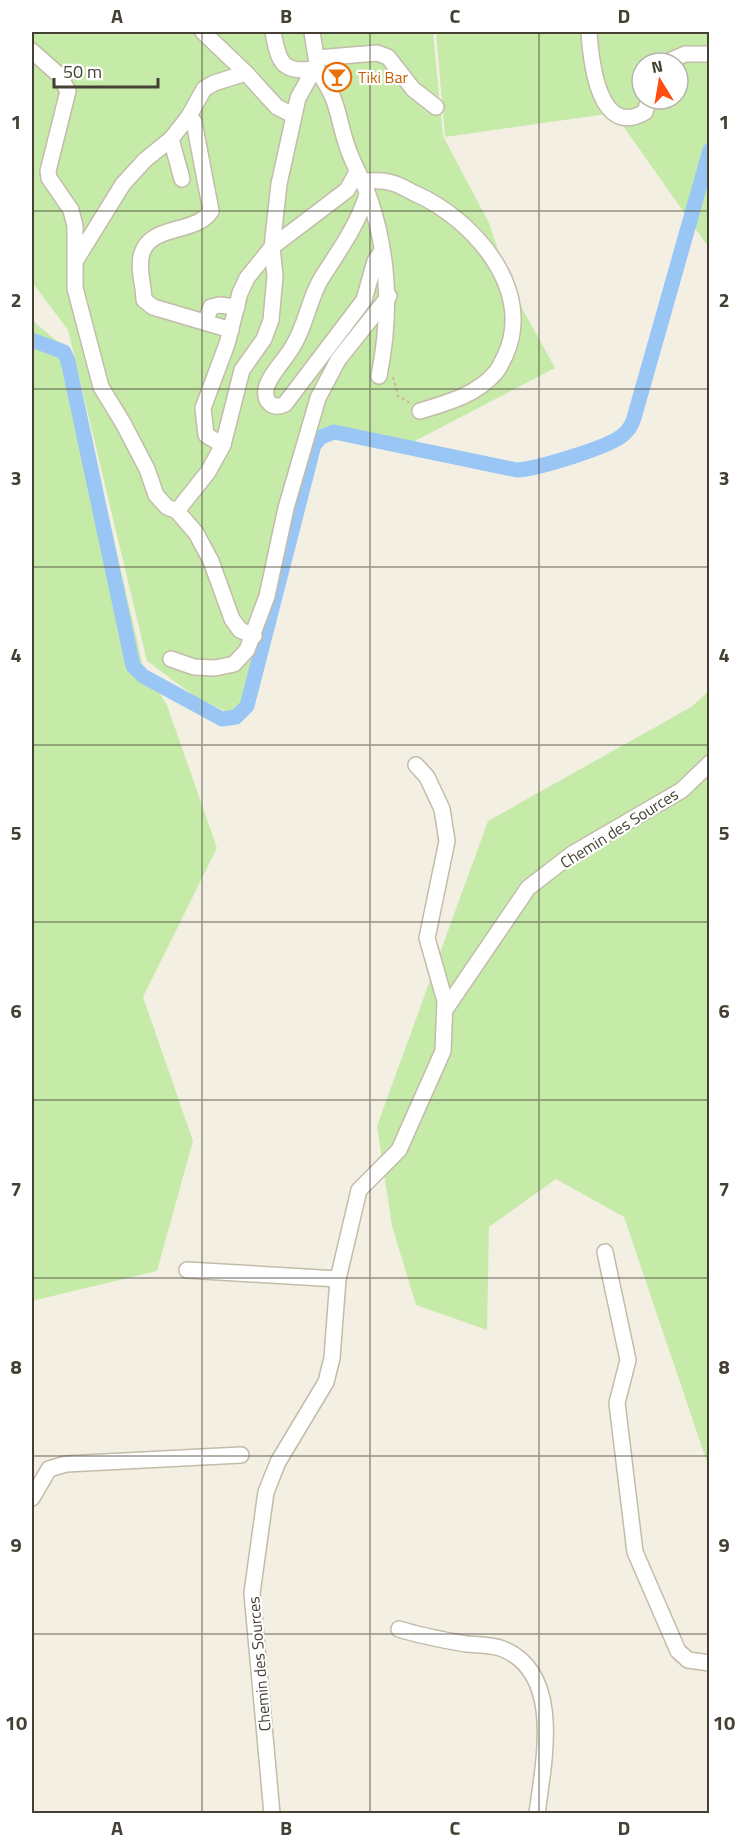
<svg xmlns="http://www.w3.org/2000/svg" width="741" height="1845" viewBox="0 0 741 1845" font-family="'Titillium Web',sans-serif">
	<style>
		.green { fill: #c6eba9; fill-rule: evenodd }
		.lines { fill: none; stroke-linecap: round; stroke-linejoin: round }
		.canal { stroke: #9ac6f5; stroke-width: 15 }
		.minor-casing { stroke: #c2bca8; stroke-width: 18 }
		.path { stroke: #c2b796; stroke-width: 2; stroke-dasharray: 3 3; stroke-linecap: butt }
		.minor { stroke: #fff; stroke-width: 15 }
		.grid { fill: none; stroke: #454033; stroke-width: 1.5; stroke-opacity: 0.55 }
		.labels { text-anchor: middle; stroke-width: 4.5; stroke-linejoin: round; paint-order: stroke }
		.food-label { font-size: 16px; fill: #c56008; stroke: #fff; text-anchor: start }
		.street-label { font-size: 16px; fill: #454033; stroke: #fff }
		.neatline { fill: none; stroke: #454033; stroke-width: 2 }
		.grid-label { font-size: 20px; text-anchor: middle; font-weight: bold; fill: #454033 }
	</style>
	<rect width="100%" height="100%" fill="#f3f0e3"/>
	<!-- green -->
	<g class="green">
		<polygon points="32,32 433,32 443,136 489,223 510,286 555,368 413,442 335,428 326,429 311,438 251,680 242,706 228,712 200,700 147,661 68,330 32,282"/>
		<path d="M436 32H709V248L614 113 445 137ZM642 63H678V99H642Z"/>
		<polygon points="32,320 71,353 143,666 167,705 217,848 143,997 193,1141 157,1271 32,1301"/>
		<polygon points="709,691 709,1468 624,1217 556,1179 489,1227 487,1330 416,1305 392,1226 377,1126 488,821 691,707"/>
	</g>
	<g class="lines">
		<!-- canal -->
		<path class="canal" d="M32 340 64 352 68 361 133 666 143 676 222 719 236 717 247 706 314 445 321 437 334 432 517 470C536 469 611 447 624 434 629 430 632 424 634 418L710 150"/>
		<!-- minor casing -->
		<g class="minor-casing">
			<g id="minor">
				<polyline points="203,32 246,73"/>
				<path d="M273 32C279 64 282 73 316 69"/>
				<path d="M589 32C591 62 599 139 645 112L649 99"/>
				<polyline points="32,51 59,75 68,91 48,171 49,178 71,210 75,226 75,288 101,387 123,423 147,469 156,495 167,507 177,511 196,533 211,561 232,619 240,630 254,636"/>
				<polyline points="317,58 377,53 388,57 413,89 436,107"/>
				<polyline points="665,63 685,54 710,54"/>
				<path d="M316 69C340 101 336 114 348 149 354 166 364 182 370 200 390 259 391 316 379 376"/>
				<path d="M189 116 194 122 211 211C197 234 151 224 142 253 137 267 144 286 144 300L153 307 231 330"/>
				<polyline points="171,139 182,179"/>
				<path d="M361 181C370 181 380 180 388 182 397 183 406 189 414 193 472 218 536 289 505 356 502 361 500 368 496 372 477 395 447 403 420 411"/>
				<path d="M367 194C358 225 338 252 321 279 309 299 306 325 293 346 286 359 269 375 266 389 264 402 273 410 285 404L364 300 375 261 382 251"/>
				<polyline points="76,260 123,184 145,160 171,139 189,116 204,89 214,83 246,73 277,107 293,115"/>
				<polyline points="205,322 211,307 219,305 237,307"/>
				<polyline points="223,445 206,435 203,408 227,344 240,293 247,278 272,247 347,190 357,172"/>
				<polyline points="177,511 208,472 223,445 242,370 264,339 271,320 275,276 272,247 279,184 298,98 317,64 312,32"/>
				<polyline points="171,659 194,667 215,668 234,664 247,650 267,596 286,508 318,398 338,360 389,296"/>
				<polyline points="445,1010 528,888 572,854 682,790 710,763"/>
				<polyline points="605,1252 628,1360 617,1403 635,1552 678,1651 688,1660 710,1663"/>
				<polyline points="187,1270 338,1279"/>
				<polyline points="32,1498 49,1469 66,1464 241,1455"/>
				<path d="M399 1629C421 1636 443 1640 466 1644 478 1645 493 1645 503 1649 564 1674 543 1764 537 1814"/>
				<polyline points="272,1814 252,1593 266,1492 278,1462 326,1382 332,1358 338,1279 359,1190 399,1150 443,1051 445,1001 427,938 447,841 442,809 427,777 416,765"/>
			</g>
		</g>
		<!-- path -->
		<polyline class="path" points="393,377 398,396 410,403"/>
		<!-- minor -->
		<use href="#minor" class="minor"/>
	</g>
	<!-- grid -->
	<path class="grid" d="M202 32V1814M370 32V1814M539 32V1814M32 211H710M32 389H710M32 567H710M32 745H710M32 922H710M32 1100H710M32 1278H710M32 1456H710M32 1634H710"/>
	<!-- icons -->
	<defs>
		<g id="bar-ring" transform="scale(1.5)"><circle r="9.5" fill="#fff" stroke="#e8710a" stroke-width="1.5"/><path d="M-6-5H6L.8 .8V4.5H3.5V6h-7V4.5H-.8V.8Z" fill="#e8710a"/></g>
	</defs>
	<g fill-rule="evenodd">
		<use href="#bar-ring" x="337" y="77"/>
	</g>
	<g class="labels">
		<!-- food labels -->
		<g class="food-label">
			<text x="358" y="83">Tiki Bar</text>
		</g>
		<!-- street labels -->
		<g class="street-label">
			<text transform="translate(619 828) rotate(-32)" y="6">Chemin des Sources</text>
			<text transform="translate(259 1664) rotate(-95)" y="6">Chemin des Sources</text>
		</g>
	</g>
	<!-- border -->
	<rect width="741" height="1845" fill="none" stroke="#ffffff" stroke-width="66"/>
	<!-- north arrow -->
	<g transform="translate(660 81) rotate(349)"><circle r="28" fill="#ffffff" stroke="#b5b3ad" stroke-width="1.5"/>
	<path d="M0-4.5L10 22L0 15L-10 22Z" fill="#ff4e0f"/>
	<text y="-9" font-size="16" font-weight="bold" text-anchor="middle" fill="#454033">N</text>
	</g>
	<!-- scale -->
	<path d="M54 78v9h104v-9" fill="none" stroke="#454033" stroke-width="3"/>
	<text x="63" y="78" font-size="18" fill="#454033" stroke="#ffffff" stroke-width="4.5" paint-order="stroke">50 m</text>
	<rect x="33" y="33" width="675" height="1779" class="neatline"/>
	<g class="grid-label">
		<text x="117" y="23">A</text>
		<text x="286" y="23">B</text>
		<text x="455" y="23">C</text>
		<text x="624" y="23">D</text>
		<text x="16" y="129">1</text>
		<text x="724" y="129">1</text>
		<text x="16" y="307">2</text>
		<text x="724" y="307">2</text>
		<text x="16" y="485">3</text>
		<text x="724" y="485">3</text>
		<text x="16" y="662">4</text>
		<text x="724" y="662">4</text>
		<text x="16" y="840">5</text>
		<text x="724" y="840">5</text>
		<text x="16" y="1018">6</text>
		<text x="724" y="1018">6</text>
		<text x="16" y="1196">7</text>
		<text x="724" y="1196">7</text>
		<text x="16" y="1374">8</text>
		<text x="724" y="1374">8</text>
		<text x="16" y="1552">9</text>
		<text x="724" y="1552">9</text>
		<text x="16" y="1730">10</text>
		<text x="724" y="1730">10</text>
		<text x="117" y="1835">A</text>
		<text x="286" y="1835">B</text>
		<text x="455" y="1835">C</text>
		<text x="624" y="1835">D</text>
	</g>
</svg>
